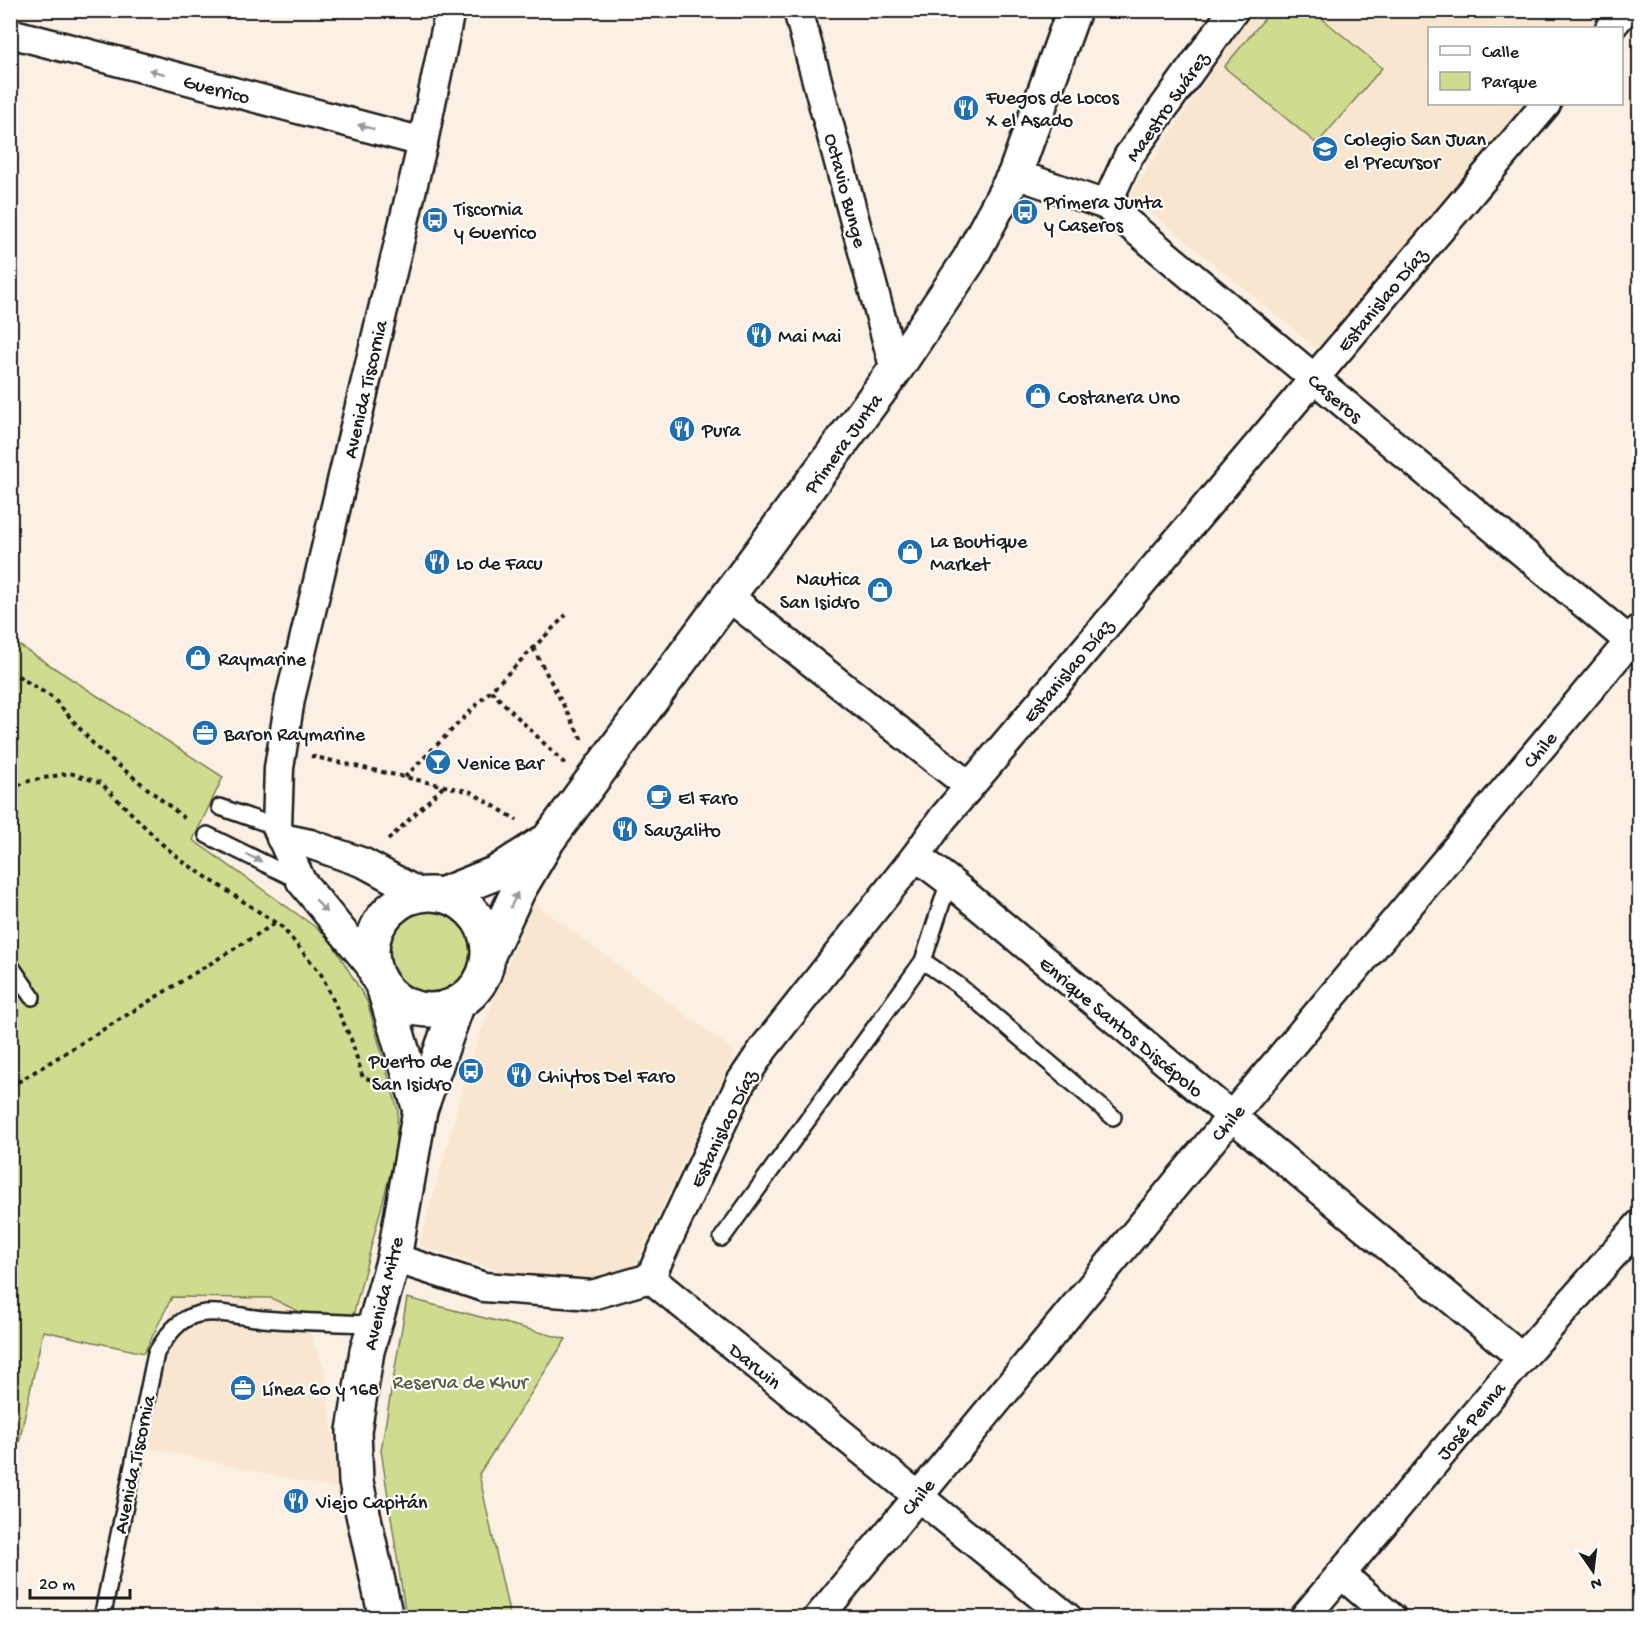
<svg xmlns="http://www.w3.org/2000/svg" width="1650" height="1628" viewBox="0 0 1650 1628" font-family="'Gochi Hand',sans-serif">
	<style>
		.built { fill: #f9e6d0 }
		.green { fill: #cfdc90; stroke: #767c56; stroke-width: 1.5 }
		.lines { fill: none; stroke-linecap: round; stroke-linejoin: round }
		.service-casing { stroke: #1c1c1c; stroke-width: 20 }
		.minor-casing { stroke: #1c1c1c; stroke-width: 33 }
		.tertiary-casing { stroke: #1c1c1c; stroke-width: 38 }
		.path { stroke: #1c1c1c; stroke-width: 4; stroke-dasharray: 4.5 4.5; stroke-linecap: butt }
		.service { stroke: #fff; stroke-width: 15 }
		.minor { stroke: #fff; stroke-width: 28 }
		.tertiary { stroke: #fff; stroke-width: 33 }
		.oneway { fill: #999 }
		.labels { text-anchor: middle; stroke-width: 4.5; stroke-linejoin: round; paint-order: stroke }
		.street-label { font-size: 20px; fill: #1c1c1c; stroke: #fff }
		.poi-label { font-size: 20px; fill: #1c1c1c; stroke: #fff; text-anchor: start }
		.park-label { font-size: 20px; fill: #5b5f45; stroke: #fff }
	</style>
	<rect width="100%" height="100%" fill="#fbf0e3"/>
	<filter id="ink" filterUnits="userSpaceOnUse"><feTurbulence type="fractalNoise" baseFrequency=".0167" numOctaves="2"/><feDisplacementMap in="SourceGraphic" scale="12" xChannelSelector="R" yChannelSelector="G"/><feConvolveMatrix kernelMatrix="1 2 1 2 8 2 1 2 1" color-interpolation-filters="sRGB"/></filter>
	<g filter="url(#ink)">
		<!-- built -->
		<g class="built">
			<polygon points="1251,11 1607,11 1592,28 1430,28 1430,104 1529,104 1320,351 1130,195"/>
			<polygon points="533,902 735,1051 629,1278 588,1283 533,1282 419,1245 474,1050"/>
			<polygon points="171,1297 271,1298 300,1312 324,1366 336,1460 336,1489 150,1448"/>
		</g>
		<!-- green -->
		<g class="green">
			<polygon points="1313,11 1382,68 1317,144 1224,67 1271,11"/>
			<polygon points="11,640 223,777 193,840 328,936 367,1001 398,1110 395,1155 353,1316 300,1312 271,1298 172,1297 144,1353 43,1331 11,1480"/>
			<circle cx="429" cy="952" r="41"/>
			<polygon points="407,1298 566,1339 479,1474 510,1617 406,1617 381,1450"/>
		</g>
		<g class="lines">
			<!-- service casing -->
			<g class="service-casing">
				<g id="service">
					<polyline points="220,807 277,827"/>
					<polyline points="207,835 298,880"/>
					<polyline points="949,881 923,961 958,985 1113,1117"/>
					<polyline points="10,965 32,997"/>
					<polyline points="722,1238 923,961"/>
					<path d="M102 1618 156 1353C166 1337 178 1318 199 1314 219 1310 243 1317 263 1319 300 1322 338 1323 375 1324"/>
				</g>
			</g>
			<!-- minor casing -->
			<g class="minor-casing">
				<g id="minor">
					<polyline points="798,10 895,370"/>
					<polyline points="1610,28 1625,10"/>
					<polyline points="10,33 423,142"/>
					<polyline points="1015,174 1106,205 1640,650"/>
					<polyline points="1106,205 1128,157 1234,10"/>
					<polyline points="729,597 969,786"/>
					<polyline points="281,838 310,844 364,863 421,894"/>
					<polyline points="916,856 949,881 1522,1358"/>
					<polyline points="375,971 301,881 277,827 279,768 290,699 423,142 450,10"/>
					<polyline points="394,1258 484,1287 592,1295 650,1278 1068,1618"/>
					<polyline points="650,1278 741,1082 764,1048 916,856 943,818 1546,104"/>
					<polyline points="1341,1574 1392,1618"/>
					<polyline points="818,1618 1231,1117 1640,629"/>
					<polyline points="1304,1618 1522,1358 1640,1224"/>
				</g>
			</g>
			<!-- tertiary casing -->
			<g class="tertiary-casing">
				<g id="tertiary">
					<circle cx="430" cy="952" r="58"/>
					<polyline points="441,895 496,873 541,844"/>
					<polyline points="489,953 518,891 548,840 895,370 969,260 1015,174 1074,10"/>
					<polyline points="384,989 420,1110"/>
					<polyline points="386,1618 356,1482 354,1431 367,1351 394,1258 420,1110 458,1003"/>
				</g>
			</g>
			<!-- path -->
			<g class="path">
				<polyline points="533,648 582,740"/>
				<polyline points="10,671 53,698 97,748 188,821"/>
				<polyline points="491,691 565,764"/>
				<polyline points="311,756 471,792 517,820"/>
				<polyline points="405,777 566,615"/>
				<polyline points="10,789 29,781 70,773 101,783 162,844 182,861 282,927 321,974 351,1039 363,1078 376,1080"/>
				<polyline points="388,840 443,787"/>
				<polyline points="10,1087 276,923"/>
			</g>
			<!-- service -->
			<use href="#service" class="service"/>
			<!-- minor -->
			<use href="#minor" class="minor"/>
			<!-- tertiary -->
			<use href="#tertiary" class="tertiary"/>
		</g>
		<!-- one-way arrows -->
		<defs><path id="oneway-solid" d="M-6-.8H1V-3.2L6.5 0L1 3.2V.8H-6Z" transform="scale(1.5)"/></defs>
		<g class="oneway">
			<use href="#oneway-solid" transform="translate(157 72) rotate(-165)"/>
			<use href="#oneway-solid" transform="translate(366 127) rotate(-165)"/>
			<use href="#oneway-solid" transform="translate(254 858) rotate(26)"/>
			<use href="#oneway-solid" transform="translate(514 900) rotate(-65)"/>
			<use href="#oneway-solid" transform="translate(321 906) rotate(51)"/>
		</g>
	</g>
	<!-- icons -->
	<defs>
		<g id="restaurant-disc" transform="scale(1.35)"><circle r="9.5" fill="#1f6fb2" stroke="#fff"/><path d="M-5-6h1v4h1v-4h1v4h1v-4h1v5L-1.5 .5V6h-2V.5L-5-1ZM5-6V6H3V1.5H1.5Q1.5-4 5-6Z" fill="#fff"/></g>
		<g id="school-disc" transform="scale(1.35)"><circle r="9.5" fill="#1f6fb2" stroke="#fff"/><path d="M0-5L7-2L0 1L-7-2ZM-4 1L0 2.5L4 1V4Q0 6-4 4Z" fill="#fff"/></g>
		<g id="bus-disc" transform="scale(1.35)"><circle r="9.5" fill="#1f6fb2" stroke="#fff"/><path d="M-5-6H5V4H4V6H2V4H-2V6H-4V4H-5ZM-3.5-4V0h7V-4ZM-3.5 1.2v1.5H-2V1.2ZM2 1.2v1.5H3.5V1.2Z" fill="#fff"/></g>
		<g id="shop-disc" transform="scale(1.35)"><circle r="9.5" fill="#1f6fb2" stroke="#fff"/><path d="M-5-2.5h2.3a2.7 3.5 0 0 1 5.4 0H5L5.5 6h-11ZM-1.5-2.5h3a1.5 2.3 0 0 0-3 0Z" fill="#fff"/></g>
		<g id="office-disc" transform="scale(1.35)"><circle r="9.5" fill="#1f6fb2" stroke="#fff"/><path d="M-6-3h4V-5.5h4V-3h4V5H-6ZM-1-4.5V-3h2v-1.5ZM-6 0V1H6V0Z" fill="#fff"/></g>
		<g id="bar-disc" transform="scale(1.35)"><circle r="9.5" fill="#1f6fb2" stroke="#fff"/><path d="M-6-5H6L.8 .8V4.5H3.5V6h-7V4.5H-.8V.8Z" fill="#fff"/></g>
		<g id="cafe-disc" transform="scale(1.35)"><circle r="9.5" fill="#1f6fb2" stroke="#fff"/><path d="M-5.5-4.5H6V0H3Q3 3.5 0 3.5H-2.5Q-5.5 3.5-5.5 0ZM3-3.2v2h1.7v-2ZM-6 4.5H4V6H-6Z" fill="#fff"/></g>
	</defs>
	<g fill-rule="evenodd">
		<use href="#restaurant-disc" x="966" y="108"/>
		<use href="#school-disc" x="1325" y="149"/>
		<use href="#bus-disc" x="1025" y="212"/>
		<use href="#bus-disc" x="435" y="220"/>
		<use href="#restaurant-disc" x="759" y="335"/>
		<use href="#shop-disc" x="1038" y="396"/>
		<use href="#restaurant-disc" x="682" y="429"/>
		<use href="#shop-disc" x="910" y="552"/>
		<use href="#restaurant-disc" x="437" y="562"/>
		<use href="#shop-disc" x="880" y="590"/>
		<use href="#shop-disc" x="198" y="658"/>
		<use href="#office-disc" x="205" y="733"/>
		<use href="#bar-disc" x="438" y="762"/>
		<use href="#cafe-disc" x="659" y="797"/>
		<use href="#restaurant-disc" x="625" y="829"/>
		<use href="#bus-disc" x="471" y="1071"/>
		<use href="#restaurant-disc" x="519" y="1075"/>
		<use href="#office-disc" x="243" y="1388"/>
		<use href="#restaurant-disc" x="296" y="1501"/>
	</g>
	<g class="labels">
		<!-- street labels -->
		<g class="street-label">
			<text transform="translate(217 88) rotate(15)" y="7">Guerrico</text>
			<text transform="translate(1166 106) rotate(-55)" y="7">Maestro Suárez</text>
			<text transform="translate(847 190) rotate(75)" y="7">Octavio Bunge</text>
			<text transform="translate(1381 299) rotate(-50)" y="7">Estanislao Díaz</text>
			<text transform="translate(364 389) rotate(-77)" y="7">Avenida Tiscornia</text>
			<text transform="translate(1336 397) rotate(40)" y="7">Caseros</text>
			<text transform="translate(842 443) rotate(-54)" y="7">Primera Junta</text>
			<text transform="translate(1067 670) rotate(-50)" y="7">Estanislao Díaz</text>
			<text transform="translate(1539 749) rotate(-50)" y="7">Chile</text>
			<text transform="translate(1122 1026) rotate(40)" y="7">Enrique Santos Discépolo</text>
			<text transform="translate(1227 1122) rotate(-50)" y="7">Chile</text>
			<text transform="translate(722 1128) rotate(-64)" y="7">Estanislao Díaz</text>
			<text transform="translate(382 1293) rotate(-76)" y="7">Avenida Mitre</text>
			<text transform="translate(756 1365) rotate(39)" y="7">Darwin</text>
			<text transform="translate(1470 1420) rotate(-50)" y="7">José Penna</text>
			<text transform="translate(133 1464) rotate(-78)" y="7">Avenida Tiscornia</text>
			<text transform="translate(917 1496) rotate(-51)" y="7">Chile</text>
		</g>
		<!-- poi labels -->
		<g class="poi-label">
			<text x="986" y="103">Fuegos de Locos<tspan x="986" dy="23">X el Asado</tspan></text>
			<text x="1344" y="145">Colegio San Juan<tspan x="1344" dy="23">el Precursor</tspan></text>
			<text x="1044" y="208">Primera Junta<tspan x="1044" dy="23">y Caseros</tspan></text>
			<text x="454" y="215">Tiscornia<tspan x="454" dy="23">y Guerrico</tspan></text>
			<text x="778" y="342">Mai Mai</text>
			<text x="1058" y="403">Costanera Uno</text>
			<text x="702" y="436">Pura</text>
			<text x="930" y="547">La Boutique<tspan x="930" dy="23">Market</tspan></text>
			<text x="456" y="569">Lo de Facu</text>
			<text x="860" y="585" text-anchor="end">Nautica<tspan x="860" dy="23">San Isidro</tspan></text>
			<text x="218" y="665">Raymarine</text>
			<text x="224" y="740">Baron Raymarine</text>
			<text x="458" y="769">Venice Bar</text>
			<text x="678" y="804">El Faro</text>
			<text x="644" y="836">Sauzalito</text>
			<text x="452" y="1067" text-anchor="end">Puerto de<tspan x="452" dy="23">San Isidro</tspan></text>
			<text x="538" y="1082">Chiytos Del Faro</text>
			<text x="262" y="1395">Línea 60 y 168</text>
			<text x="316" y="1508">Viejo Capitán</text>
		</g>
		<!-- park labels -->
		<g class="park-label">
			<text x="460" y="1388">Reserva de Khur</text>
		</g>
	</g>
	<!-- margin -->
	<rect width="1650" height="1628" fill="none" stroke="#fff" stroke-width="36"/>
	<rect x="18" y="18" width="1614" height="1592" fill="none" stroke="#1c1c1c" stroke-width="2" filter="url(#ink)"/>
	<!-- legend -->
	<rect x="1428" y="27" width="195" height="78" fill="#ffffff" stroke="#a4a4a4" stroke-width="1.5"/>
	<rect x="1440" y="46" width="30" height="9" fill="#ffffff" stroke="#a4a4a4" stroke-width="1.5"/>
	<text x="1482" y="57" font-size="18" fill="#1c1c1c">Calle</text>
	<rect x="1440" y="72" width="30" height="18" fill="#cfdc90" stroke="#a4a4a4" stroke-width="1.5"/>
	<text x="1482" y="87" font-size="18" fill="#1c1c1c">Parque</text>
	<!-- north arrow -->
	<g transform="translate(1593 1571) rotate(166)" stroke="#ffffff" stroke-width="4.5" paint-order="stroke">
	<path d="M0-4.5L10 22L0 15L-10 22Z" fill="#1c1c1c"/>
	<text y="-9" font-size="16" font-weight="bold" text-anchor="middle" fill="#1c1c1c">N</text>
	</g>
	<!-- scale -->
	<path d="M30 1589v9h100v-9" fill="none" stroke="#1c1c1c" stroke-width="3"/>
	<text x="39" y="1589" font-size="18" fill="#1c1c1c" stroke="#ffffff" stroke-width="4.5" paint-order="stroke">20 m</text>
</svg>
